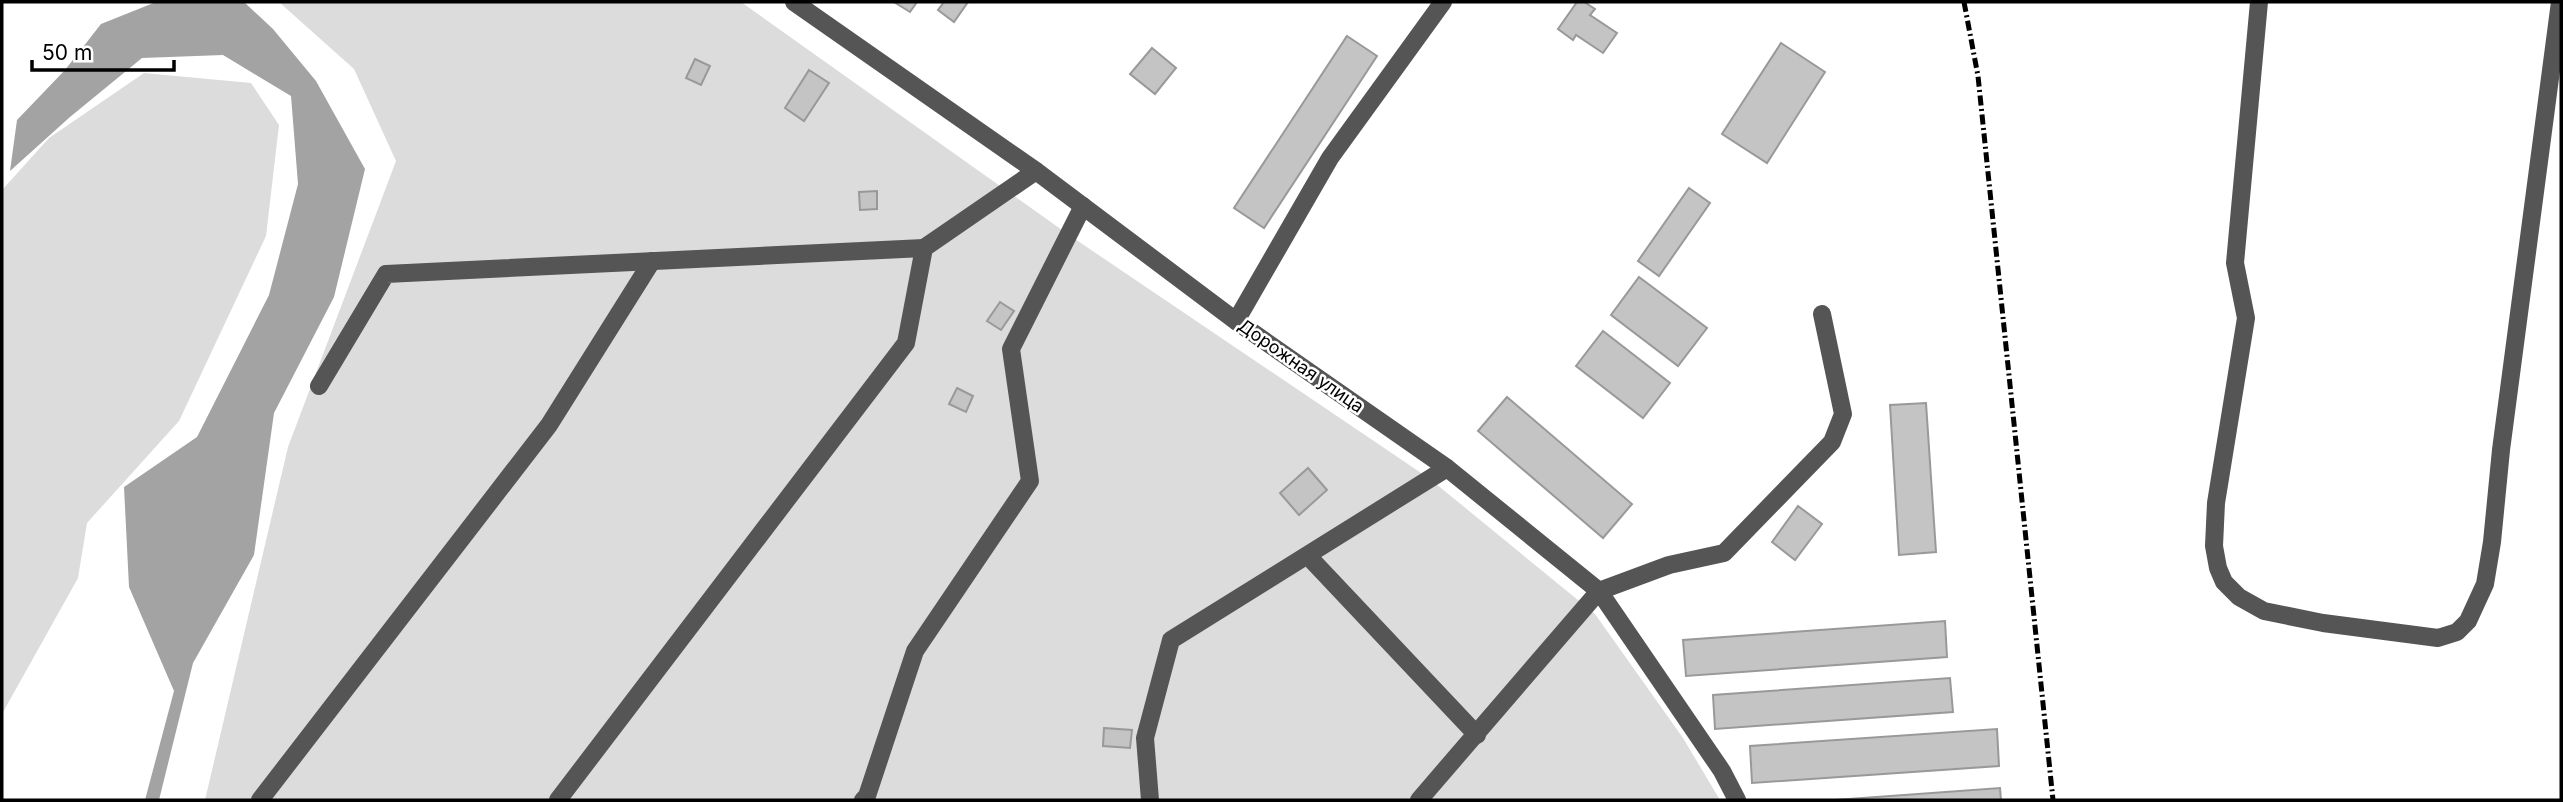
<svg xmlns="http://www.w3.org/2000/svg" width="2563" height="802" viewBox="0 0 2563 802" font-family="Inter,sans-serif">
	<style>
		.green { fill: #dcdcdc }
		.water { fill: #a3a3a3 }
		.building { fill: #c4c4c4; stroke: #999; stroke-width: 2 }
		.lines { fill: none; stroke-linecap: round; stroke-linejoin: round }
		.minor { stroke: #555; stroke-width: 18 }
		.rail { stroke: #000; stroke-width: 5; stroke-dasharray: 10 3.5 2 3.5; stroke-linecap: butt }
		.labels { text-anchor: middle; stroke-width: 5; stroke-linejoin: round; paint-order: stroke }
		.street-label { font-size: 18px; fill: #000; stroke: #fff }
	</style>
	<rect width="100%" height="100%" fill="#fff"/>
	<!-- green -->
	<g class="green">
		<polygon points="279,2 741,2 1069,235 1430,479 1595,614 1683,738 1720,800 205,800 288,447 396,161 354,69"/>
		<polygon points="144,73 251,83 279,125 266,236 179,421 87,523 78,578 2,714 2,190 49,138"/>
	</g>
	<!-- water -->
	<polygon class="water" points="156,2 244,2 273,29 316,81 365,169 334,297 274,413 254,555 193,663 159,800 145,800 174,691 129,587 124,487 197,437 269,295 298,184 291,96 223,55 142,58 70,117 10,171 17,120 65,70 101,24"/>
	<!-- building -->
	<g class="building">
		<polygon points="894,2 917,2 910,12"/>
		<polygon points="944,2 968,2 954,22 938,10"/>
		<polygon points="1577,2 1584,2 1595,9 1590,15 1617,33 1603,53 1576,35 1573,40 1558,29"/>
		<polygon points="1347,36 1377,56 1264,228 1234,208"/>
		<polygon points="1781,43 1825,72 1767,163 1722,134"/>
		<polygon points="1152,48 1176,68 1155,94 1130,74"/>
		<polygon points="695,59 710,66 701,85 686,78"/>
		<polygon points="809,70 829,83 804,121 785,108"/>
		<polygon points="1689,188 1710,203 1659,276 1638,261"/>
		<polygon points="877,191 877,209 860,210 859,192"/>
		<polygon points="1639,277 1707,328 1678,366 1611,315"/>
		<polygon points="1000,302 1014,311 1001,330 987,321"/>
		<polygon points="1603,331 1670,383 1643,418 1576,366"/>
		<polygon points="957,388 973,396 966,412 949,404"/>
		<polygon points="1507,397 1632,504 1603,538 1478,431"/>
		<polygon points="1926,403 1936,552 1899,555 1890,405"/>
		<polygon points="1308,468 1327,490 1299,515 1280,493"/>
		<polygon points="1798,506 1822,524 1795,560 1772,542"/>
		<polygon points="1945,621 1947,657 1686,676 1683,640"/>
		<polygon points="1950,678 1953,712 1715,729 1713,695"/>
		<polygon points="1104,728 1132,730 1130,748 1103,746"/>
		<polygon points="1997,729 1999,766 1752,783 1750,746"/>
		<polygon points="2000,788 2001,800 1835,800"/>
	</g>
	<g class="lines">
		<!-- minor -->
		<g class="minor">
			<polyline points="794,2 1036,171 1236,321 1447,468 1599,591 1722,771 1737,800"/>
			<polyline points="2259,2 2235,263 2246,318 2216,503 2214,546 2218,568 2224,582 2239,597 2264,611 2323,623 2438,638 2457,632 2468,621 2485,584 2492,542 2501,450 2560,2"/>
			<polyline points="1236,321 1330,158 1443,2"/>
			<polyline points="319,386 386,274 924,248"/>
			<polyline points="1308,556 1477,735"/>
			<polyline points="260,800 549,425 652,261"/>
			<polyline points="558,800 906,343 924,248 1036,171"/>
			<polyline points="863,800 867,796 915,651 1030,481 1011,349 1083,206"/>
			<polyline points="1150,800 1145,738 1171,640 1447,468"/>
			<polyline points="1419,800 1599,591 1669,565 1724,553 1832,442 1843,414 1822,314"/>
		</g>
		<!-- rail -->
		<polyline class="rail" points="1964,2 1978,76 2053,800"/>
	</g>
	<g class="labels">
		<!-- street labels -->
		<g class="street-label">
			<text transform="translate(1301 366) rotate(35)" y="6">Дорожная улица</text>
		</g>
	</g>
	<!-- border -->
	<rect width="2563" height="802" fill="none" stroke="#000000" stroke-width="7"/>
	<!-- scale -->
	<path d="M32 60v10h142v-10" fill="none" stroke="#000000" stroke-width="3.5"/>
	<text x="42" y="60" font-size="21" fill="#000000" stroke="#ffffff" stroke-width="5" paint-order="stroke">50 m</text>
</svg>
